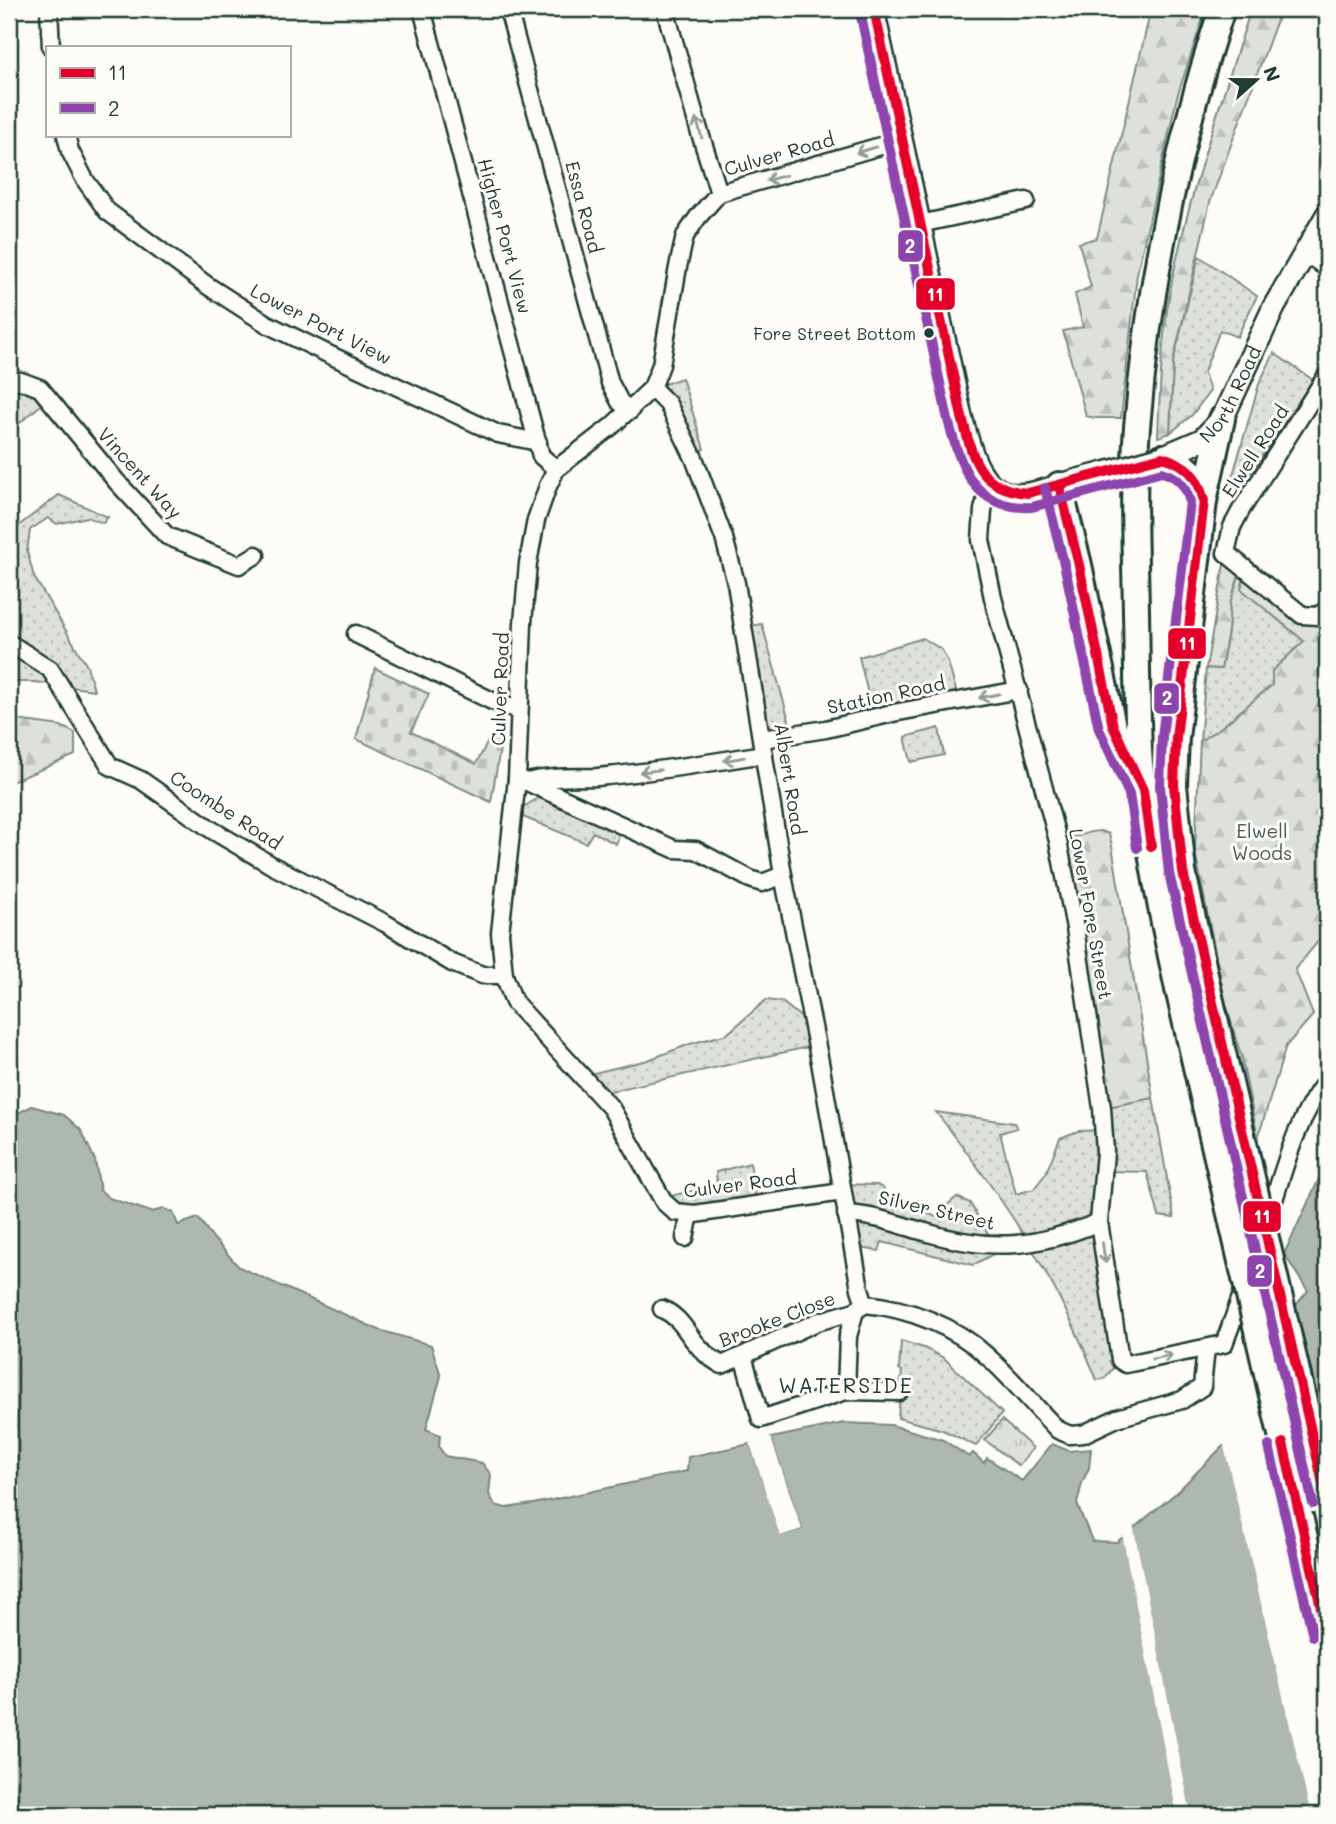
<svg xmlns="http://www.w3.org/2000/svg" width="1336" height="1824" viewBox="0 0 1336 1824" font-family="Mali,sans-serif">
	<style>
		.grass { fill: url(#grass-dots); stroke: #7e8e88; stroke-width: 2 }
		.forest { fill: url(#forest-firs); stroke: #7e8e88; stroke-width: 2 }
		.cemetery { fill: url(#cemetery-stones); stroke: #7e8e88; stroke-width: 2 }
		.park { fill: url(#park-tufts); stroke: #7e8e88; stroke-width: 2 }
		.water { fill: #aeb8b1; stroke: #75877f; stroke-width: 2 }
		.pier { fill: #fdfcf7 }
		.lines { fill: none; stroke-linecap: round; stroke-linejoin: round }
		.minor-casing { stroke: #1f3d34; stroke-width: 21 }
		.tertiary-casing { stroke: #1f3d34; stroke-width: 24 }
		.secondary-casing { stroke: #1f3d34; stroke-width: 26 }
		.trunk-casing { stroke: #1f3d34; stroke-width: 30 }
		.minor { stroke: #fdfcf7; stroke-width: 16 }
		.tertiary { stroke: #fdfcf7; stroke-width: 19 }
		.secondary { stroke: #fdfcf7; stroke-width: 21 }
		.trunk { stroke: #fdfcf7; stroke-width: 24 }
		.secondary-bridge-casing { stroke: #1f3d34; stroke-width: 26; stroke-linecap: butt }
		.trunk-bridge-casing { stroke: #1f3d34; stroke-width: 30; stroke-linecap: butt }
		.secondary-bridge { stroke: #fdfcf7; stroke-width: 21 }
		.trunk-bridge { stroke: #fdfcf7; stroke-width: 24 }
		.bus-1-casing { stroke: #fdfcf7; stroke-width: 16 }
		.bus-2-casing { stroke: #fdfcf7; stroke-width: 16 }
		.bus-1 { stroke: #e4002b; stroke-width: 10 }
		.bus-2 { stroke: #8e44ad; stroke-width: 10 }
		.oneway { stroke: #8e9c96 }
		.bus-dot { fill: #1f3d34; stroke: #fdfcf7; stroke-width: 2.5 }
		.labels { text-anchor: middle; stroke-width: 6; stroke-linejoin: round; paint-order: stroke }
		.bus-label { font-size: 17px; fill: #1f3d34; stroke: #fdfcf7; text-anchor: end }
		.street-label { font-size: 19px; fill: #1f3d34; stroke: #fdfcf7 }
		.park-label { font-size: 19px; fill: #455e55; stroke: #fdfcf7 }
		.neighbourhood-label { font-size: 21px; letter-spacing: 2px; fill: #1f3d34; stroke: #fdfcf7 }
		.line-badge { stroke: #fdfcf7; stroke-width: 2.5 }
		.badge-label { font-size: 19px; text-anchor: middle; font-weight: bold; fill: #fff }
	</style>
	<defs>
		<pattern id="grass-dots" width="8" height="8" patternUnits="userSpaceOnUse" patternTransform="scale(1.75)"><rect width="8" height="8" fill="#dde0db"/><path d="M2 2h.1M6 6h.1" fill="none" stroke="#bdc1bd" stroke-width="1.8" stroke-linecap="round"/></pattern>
		<pattern id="forest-firs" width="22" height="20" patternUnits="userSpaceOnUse" patternTransform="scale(1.75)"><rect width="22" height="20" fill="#dde0db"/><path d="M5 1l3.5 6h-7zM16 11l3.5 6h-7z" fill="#bdc1bd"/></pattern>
		<pattern id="cemetery-stones" width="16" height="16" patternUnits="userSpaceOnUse" patternTransform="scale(1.75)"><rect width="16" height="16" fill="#dde0db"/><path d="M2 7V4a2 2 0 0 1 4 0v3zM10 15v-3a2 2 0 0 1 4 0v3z" fill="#bdc1bd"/></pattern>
		<pattern id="park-tufts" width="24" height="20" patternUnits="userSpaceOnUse" patternTransform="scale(1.75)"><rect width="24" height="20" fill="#dde0db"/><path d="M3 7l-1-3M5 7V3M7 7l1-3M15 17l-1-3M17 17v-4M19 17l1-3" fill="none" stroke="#bdc1bd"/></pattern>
	</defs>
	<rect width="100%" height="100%" fill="#fdfcf7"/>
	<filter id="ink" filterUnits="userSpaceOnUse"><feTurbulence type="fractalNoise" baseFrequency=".0143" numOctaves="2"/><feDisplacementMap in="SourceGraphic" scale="14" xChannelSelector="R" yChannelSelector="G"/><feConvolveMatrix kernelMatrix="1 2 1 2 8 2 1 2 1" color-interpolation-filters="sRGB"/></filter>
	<g filter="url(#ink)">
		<!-- grass -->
		<g class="grass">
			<polygon points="1199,256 1257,296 1237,337 1220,330 1204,372 1210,391 1192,415 1170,433 1173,362"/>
			<polygon points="1274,353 1313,380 1241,487 1231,482 1259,384"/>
			<polygon points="682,378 704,449 692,454 652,388"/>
			<polygon points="9,381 49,398 9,432"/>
			<polygon points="59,495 108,517 103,523 87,517 57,524 48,518 30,530 27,551 34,577 87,666 94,690 35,682 9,682 9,533"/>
			<polygon points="1242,566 1246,570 1241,589 1304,641 1272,671 1272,685 1223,726 1200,741 1206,668 1221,669 1228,631 1230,603"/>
			<polygon points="762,624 793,735 762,739 744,627"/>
			<polygon points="923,638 942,650 948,662 959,701 874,718 859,657"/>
			<polygon points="939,728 944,755 911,762 905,737"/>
			<polygon points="544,795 621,831 616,844 593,832 586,843 523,817 523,807"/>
			<polygon points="766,1000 782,1002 802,1018 808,1047 598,1094 581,1076 648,1060 690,1044 727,1034"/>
			<path d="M1153 1098 1174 1218 1159 1216 1147 1172 1104 1171 1099 1222 1120 1360 1104 1379 1097 1380C1057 1279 1003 1197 936 1112L1014 1123 1017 1128 1000 1133 1016 1194 1034 1189 1046 1173 1060 1138 1078 1131 1104 1130 1102 1108Z"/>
			<polygon points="750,1163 757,1204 695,1214 662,1198 717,1185 716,1172"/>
			<polygon points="840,1184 877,1185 884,1189 879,1203 895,1209 899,1196 911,1207 939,1218 946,1206 957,1197 970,1203 995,1246 1010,1245 973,1265 882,1242 879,1251 852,1247"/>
			<polygon points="901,1341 924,1348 944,1358 1002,1413 976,1446 943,1430 898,1418 902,1371 899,1369"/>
		</g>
		<!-- forest -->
		<g class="forest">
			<polygon points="1151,9 1206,9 1177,97 1137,274 1121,418 1095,418 1086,416 1063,331 1083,327 1075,294 1091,287 1079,243 1097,238"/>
			<path d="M1251 9H1281L1210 202 1173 362 1170 433 1158 437C1160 382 1162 325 1174 271 1193 182 1223 96 1251 9Z"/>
			<polygon points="1226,553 1242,566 1230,603 1228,631 1221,669 1206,668"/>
			<polygon points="1246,570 1302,615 1327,610 1327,931 1295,969 1313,1015 1286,1046 1258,1138 1241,1056 1224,997 1195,851 1200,741 1223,726 1272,685 1272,671 1304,641 1241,589"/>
			<polygon points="9,719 61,726 75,733 75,755 9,783"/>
			<polygon points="1101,831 1109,834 1112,846 1153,1098 1102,1108 1060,841 1091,832"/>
		</g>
		<!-- cemetery -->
		<polygon class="cemetery" points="375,668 429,694 411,732 476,764 493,732 502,737 491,802 356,739"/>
		<!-- park -->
		<polygon class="park" points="1002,1420 1033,1448 1019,1466 985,1440"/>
		<!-- water -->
		<polygon class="water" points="9,1077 15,1088 14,1094 9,1099 18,1113 32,1106 64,1115 81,1130 95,1160 100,1190 109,1198 151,1212 164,1209 173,1212 178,1225 198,1218 214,1239 239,1267 379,1330 431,1345 441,1376 426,1429 440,1435 439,1447 445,1456 482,1463 491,1475 489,1494 495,1505 506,1508 533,1504 687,1471 688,1457 750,1444 781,1535 802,1529 771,1438 844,1423 891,1425 943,1440 969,1457 973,1453 984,1463 987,1458 1022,1481 1052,1444 1069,1451 1091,1449 1089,1468 1082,1483 1077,1504 1092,1541 1117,1542 1176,1493 1222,1447 1270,1412 1288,1314 1308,1291 1284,1254 1319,1179 1327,1182 1327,1815 9,1815"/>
		<!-- pier -->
		<g class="pier">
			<polygon points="1284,1317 1327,1501 1327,1815 1311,1815 1223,1442 1267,1410"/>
			<polygon points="771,1438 802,1529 780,1536 750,1444 753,1443 783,1531 798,1527 768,1439"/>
			<polygon points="1133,1524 1191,1815 1177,1815 1122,1533"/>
		</g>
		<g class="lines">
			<!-- minor casing -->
			<g class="minor-casing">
				<g id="minor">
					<polyline points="49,9 51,47"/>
					<polyline points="422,9 541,456 556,469"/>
					<polyline points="508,9 610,383 620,402 630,411"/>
					<polyline points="665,9 699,130 719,193"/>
					<polyline points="66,135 70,151 85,180 107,211 208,286 267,324 328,354 498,434 538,442"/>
					<polyline points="920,224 1026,201"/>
					<polyline points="1305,253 1327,268"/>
					<polyline points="1327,375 1241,510 1232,527 1226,553 1302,615 1317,616 1327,610"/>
					<polyline points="9,381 21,381 40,388 117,482 167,536 239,565 256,555"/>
					<polyline points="652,388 668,404 694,458 724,538 736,583 783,875 820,1062 860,1289 865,1304"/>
					<path d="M990 483 983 510 981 540 993 598 1058 841 1075 928 1102 1108 1105 1152 1099 1222 1120 1360 1126 1364 1224 1344C1239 1304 1253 1263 1267 1222 1283 1173 1295 1120 1327 1080"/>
					<polyline points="356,634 492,701 519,710"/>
					<polyline points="9,643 50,669 110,766 141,780 212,830 273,866 385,923 452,963 482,975 504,975"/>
					<polyline points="762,739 826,729 893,713 1019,690"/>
					<polyline points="517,779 527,782 674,849 696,850 750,879 762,883 783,875"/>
					<path d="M527 782C551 776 574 778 597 777 653 772 709 763 764 754"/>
					<polyline points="842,1192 695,1214 675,1212 664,1202 611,1108 514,1002 504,975 500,933 517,779 523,623 528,563 536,520 548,486 556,469 612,426 652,388 661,365 678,267 685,236 698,217 719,193 901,140"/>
					<path d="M846 1214C874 1215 899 1225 925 1232 991 1252 1036 1248 1099 1222"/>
					<polyline points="685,1238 690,1214"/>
					<path d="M865 1304C908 1308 955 1326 987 1356 1013 1379 1034 1406 1058 1430L1070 1435 1083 1434 1117 1418 1182 1400 1202 1387 1206 1348"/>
					<path d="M662 1309C683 1318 687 1336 703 1351 708 1357 715 1361 722 1365L817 1322 855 1311 865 1304"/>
					<polyline points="743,1356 761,1419 846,1391 899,1392"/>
					<polyline points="846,1391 848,1336 855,1311"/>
				</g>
			</g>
			<!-- tertiary casing -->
			<g class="tertiary-casing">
				<path id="tertiary" d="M874 9 962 417C970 443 977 487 1010 493 1026 496 1044 489 1059 485"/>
			</g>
			<!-- secondary casing -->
			<g class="secondary-casing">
				<g id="secondary">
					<path id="s1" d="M1162 457 1202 440 1222 419 1274 307 1327 215"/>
					<polyline points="1059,485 1105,473"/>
				</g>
			</g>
			<!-- trunk casing -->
			<g class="trunk-casing">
				<g id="trunk">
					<path d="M1162 457C1189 464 1198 474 1204 501"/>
					<polyline points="1059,485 1079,565 1113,726 1137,777"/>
					<polyline points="1207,984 1183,872 1174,785 1176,738 1204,501 1222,419"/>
					<path d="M1178 989C1161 911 1144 830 1139 750 1137 704 1137 658 1136 612 1135 551 1132 488 1137 427 1149 285 1177 144 1222 9"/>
				</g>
			</g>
			<!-- minor -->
			<use href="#minor" class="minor"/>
			<!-- tertiary -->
			<use href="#tertiary" class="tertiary"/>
			<!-- secondary -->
			<use href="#secondary" class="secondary"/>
			<!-- trunk -->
			<use href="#trunk" class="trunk"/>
			<!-- secondary-bridge casing -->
			<g class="secondary-bridge-casing">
				<polyline id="secondary-bridge" points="1105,473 1162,457"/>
			</g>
			<!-- trunk-bridge casing -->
			<g class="trunk-bridge-casing">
				<g id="trunk-bridge">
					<polyline points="1207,984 1327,1501"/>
					<polyline points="1178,989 1327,1633"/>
				</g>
			</g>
			<!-- secondary-bridge -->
			<use href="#secondary-bridge" class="secondary-bridge"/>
			<!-- trunk-bridge -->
			<use href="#trunk-bridge" class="trunk-bridge"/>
			<!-- bus-1 casing -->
			<g class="bus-1-casing">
				<g id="bus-1">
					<path d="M874 9 962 417C973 459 978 489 1028 493L1162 457C1187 464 1198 476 1204 501L1176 738 1174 785 1183 872 1327 1501"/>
					<polyline points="1059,485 1079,565 1113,726 1143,790 1151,846"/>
					<polyline points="1283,1443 1327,1633"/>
				</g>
			</g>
			<!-- bus-2 casing -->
			<g class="bus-2-casing">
				<g id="bus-2">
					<path d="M860 12 948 420C961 467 973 510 1032 507L1162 472C1179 477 1185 485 1190 502L1162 737 1160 786 1169 873 1313 1504"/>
					<polyline points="1045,488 1065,568 1099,729 1129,794 1137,848"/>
					<polyline points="1269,1446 1313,1636"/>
				</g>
			</g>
			<!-- bus-1 -->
			<use href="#bus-1" class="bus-1"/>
			<!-- bus-2 -->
			<use href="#bus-2" class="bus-2"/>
		</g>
		<!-- one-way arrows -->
		<defs><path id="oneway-shaft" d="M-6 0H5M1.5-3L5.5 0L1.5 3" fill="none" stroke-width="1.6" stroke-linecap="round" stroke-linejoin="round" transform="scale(1.75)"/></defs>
		<g class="oneway">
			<use href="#oneway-shaft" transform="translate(699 128) rotate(-106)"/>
			<use href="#oneway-shaft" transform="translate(866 150) rotate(163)"/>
			<use href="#oneway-shaft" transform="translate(776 178) rotate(164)"/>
			<use href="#oneway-shaft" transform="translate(989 696) rotate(169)"/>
			<use href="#oneway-shaft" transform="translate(734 759) rotate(170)"/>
			<use href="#oneway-shaft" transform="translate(650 771) rotate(174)"/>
			<use href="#oneway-shaft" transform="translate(1104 1253) rotate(81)"/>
			<use href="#oneway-shaft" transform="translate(1162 1357) rotate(-11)"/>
		</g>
	</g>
	<!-- markers -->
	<circle class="bus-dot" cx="929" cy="333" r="6"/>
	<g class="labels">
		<!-- bus labels -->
		<g class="bus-label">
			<text x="916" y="340">Fore Street Bottom</text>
		</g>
		<!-- street labels -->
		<g class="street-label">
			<text transform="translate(779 154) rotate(-16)" y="7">Culver Road</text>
			<text transform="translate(584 207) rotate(75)" y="7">Essa Road</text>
			<text transform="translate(505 236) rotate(75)" y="7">Higher Port View</text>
			<text transform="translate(321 324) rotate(27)" y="7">Lower Port View</text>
			<text dy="7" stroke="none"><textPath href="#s1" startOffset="98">North Road</textPath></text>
			<text transform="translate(1255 451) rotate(-57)" y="7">Elwell Road</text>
			<text transform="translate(140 473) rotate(48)" y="7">Vincent Way</text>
			<text transform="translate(500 689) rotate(-88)" y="7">Culver Road</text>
			<text transform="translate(886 695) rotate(-12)" y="7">Station Road</text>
			<text transform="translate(790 779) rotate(81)" y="7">Albert Road</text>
			<text transform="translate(226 810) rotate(33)" y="7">Coombe Road</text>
			<text transform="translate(1091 914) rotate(80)" y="7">Lower Fore Street</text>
			<text transform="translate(740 1184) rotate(-7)" y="7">Culver Road</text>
			<text transform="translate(937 1210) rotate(13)" y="7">Silver Street</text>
			<text transform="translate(777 1319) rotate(-21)" y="7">Brooke Close</text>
		</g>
		<!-- park labels -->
		<g class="park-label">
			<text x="1262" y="838">Elwell<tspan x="1262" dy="22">Woods</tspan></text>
		</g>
		<!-- neighbourhood labels -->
		<g class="neighbourhood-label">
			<text x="846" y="1393">WATERSIDE</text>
		</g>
	</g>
	<g class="line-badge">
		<rect x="897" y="229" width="27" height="34" rx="7" fill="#8e44ad"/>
		<rect x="915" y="277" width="41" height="34" rx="7" fill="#e4002b"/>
		<rect x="1167" y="627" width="40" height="33" rx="7" fill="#e4002b"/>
		<rect x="1153" y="682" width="27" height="33" rx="7" fill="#8e44ad"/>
		<rect x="1242" y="1200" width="40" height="33" rx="7" fill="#e4002b"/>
		<rect x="1246" y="1254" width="27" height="34" rx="7" fill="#8e44ad"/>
	</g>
	<g class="badge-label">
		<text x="910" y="253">2</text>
		<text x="935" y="301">11</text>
		<text x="1187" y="650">11</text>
		<text x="1167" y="705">2</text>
		<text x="1262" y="1223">11</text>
		<text x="1260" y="1278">2</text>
	</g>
	<!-- margin -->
	<rect width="1336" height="1824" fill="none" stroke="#fdfcf7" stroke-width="35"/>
	<rect x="18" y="18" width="1301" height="1789" fill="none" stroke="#1f3d34" stroke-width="2.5" filter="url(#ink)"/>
	<!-- legend -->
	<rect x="46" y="46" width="245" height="91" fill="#fdfcf7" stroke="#a4b0a9" stroke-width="2"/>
	<rect x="60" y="68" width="35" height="10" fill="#e4002b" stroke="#a4b0a9" stroke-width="2"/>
	<text x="108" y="80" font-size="21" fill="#1f3d34">11</text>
	<rect x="60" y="103" width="35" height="10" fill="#8e44ad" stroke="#a4b0a9" stroke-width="2"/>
	<text x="108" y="116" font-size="21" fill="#1f3d34">2</text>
	<!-- north arrow -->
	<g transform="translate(1256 80) rotate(69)" stroke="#fdfcf7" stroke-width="5" paint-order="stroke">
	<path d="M0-5L12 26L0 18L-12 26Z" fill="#1f3d34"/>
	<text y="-10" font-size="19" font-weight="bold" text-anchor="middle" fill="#1f3d34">N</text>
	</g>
</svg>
